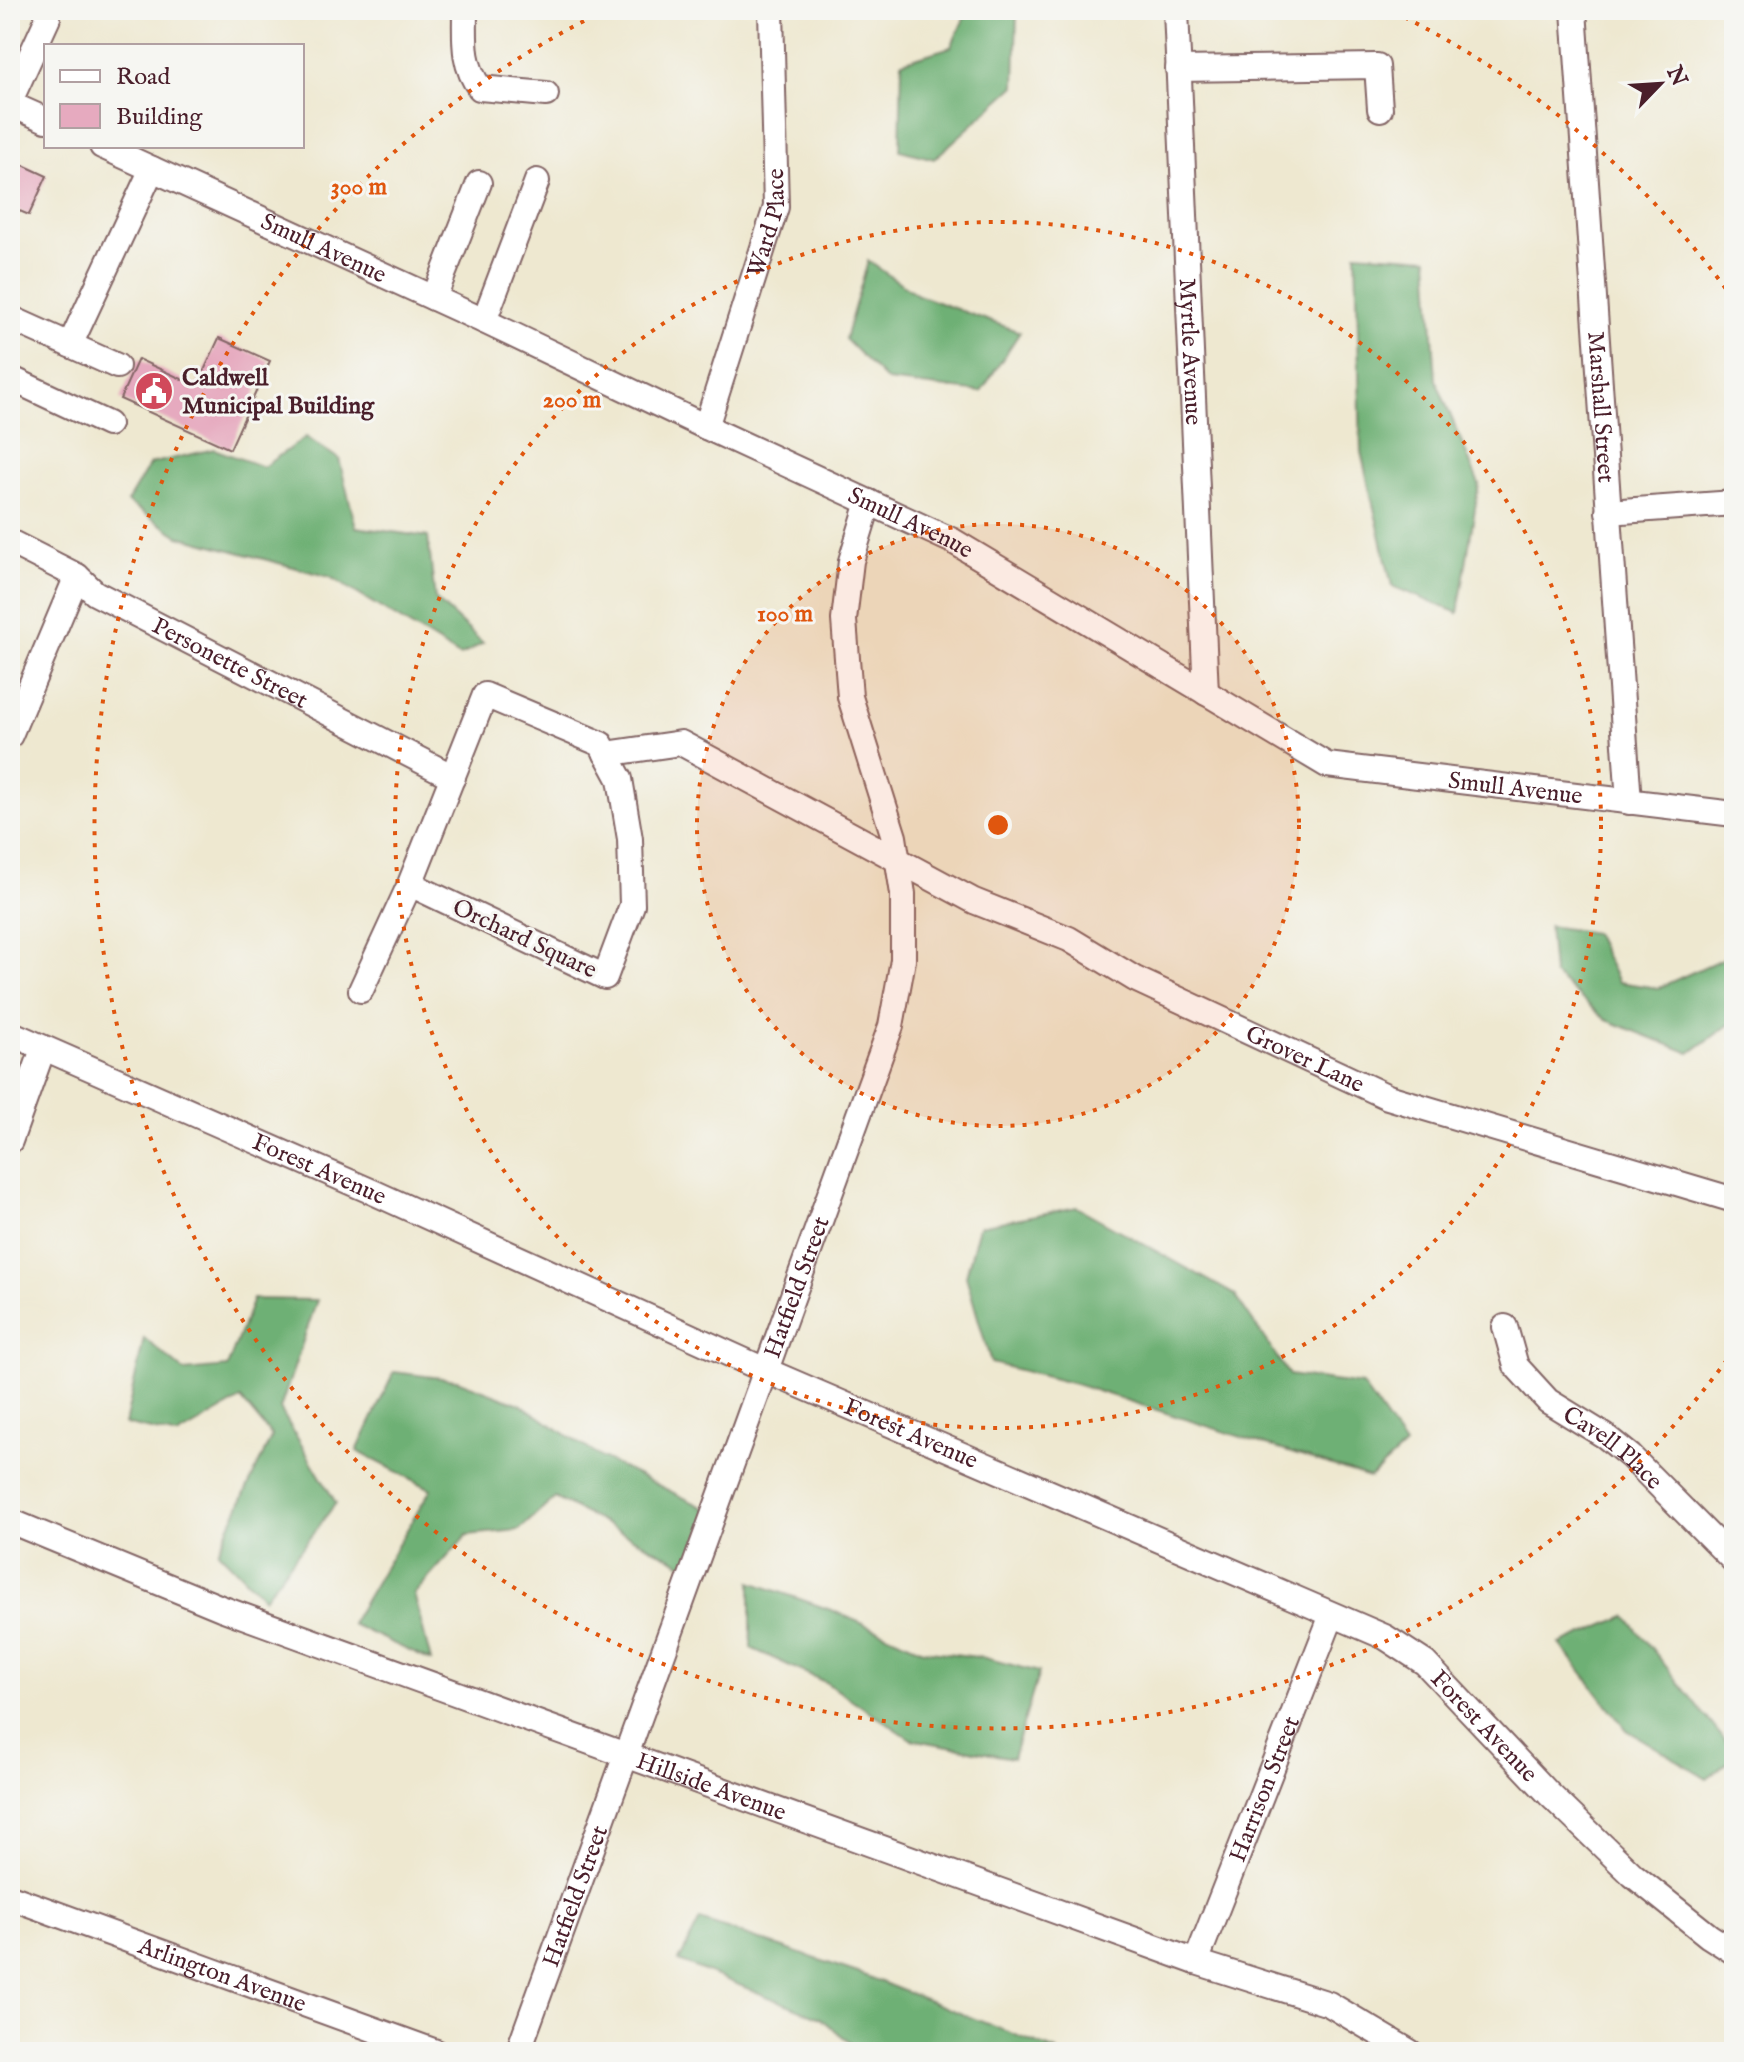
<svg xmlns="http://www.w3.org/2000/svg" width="1744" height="2062" viewBox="0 0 1744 2062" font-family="'IM FELL English',serif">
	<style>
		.forest { fill: #6eb074; stroke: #5c6850; stroke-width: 2 }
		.building { fill: #e6aabf }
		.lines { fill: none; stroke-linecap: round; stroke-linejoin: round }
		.minor-casing { stroke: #836565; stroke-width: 28 }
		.minor { stroke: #fff; stroke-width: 24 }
		.ring { fill: none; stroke: #e0560e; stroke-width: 4; stroke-dasharray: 4 8 }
		.labels { text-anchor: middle; stroke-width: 6; stroke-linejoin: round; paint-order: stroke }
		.street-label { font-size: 24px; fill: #4a1f2b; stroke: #f6f6f2 }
		.poi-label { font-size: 24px; font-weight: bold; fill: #4a1f2b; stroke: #f6f6f2; text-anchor: start }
		.centre { fill: #e0560e; stroke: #f6f6f2; stroke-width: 4 }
		.ring-label { font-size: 24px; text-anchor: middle; font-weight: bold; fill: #e0560e; stroke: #f6f6f2; stroke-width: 6; stroke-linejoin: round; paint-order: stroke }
	</style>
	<rect width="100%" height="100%" fill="#f6f6f2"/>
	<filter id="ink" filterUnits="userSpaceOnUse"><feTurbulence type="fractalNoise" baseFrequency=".0125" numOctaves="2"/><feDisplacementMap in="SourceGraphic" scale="16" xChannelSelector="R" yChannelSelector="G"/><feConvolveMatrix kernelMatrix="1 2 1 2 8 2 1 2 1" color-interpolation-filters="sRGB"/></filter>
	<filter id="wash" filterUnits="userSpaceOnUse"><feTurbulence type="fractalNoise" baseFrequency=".006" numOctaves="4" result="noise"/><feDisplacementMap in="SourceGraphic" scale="32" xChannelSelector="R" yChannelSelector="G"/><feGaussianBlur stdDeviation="1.8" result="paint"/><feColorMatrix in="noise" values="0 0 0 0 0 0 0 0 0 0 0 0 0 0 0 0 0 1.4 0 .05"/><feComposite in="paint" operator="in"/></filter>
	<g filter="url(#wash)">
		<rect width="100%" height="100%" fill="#eee8d0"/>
		<!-- forest -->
		<g class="forest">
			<polygon points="968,10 1017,10 1015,86 934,159 900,150 902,62 951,47"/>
			<polygon points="1356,253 1428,258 1436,380 1479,484 1458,613 1392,586 1361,452"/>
			<polygon points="868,261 918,295 1020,332 981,392 887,381 845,339"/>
			<polygon points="306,437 339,459 356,527 428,537 435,599 483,643 460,656 330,577 179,536 127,502 150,464 214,449 263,467"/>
			<polygon points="1549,926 1594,933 1618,982 1658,988 1726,957 1734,957 1734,1021 1690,1053 1606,1020 1553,974"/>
			<polygon points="1077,1207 1235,1295 1289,1375 1362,1385 1405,1446 1370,1478 1075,1384 991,1363 966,1276 979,1226"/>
			<polygon points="253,1299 317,1300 280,1409 336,1503 264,1598 218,1551 272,1436 241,1399 177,1436 125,1424 144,1338 184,1371 227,1367"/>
			<polygon points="394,1372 457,1380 520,1404 602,1458 709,1510 689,1567 555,1498 519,1530 467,1535 414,1594 431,1661 351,1624 431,1489 357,1451"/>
			<polygon points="751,1582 831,1610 923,1650 985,1658 1039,1672 1013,1758 911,1739 825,1682 751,1648"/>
			<polygon points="1626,1616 1734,1752 1734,1758 1707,1778 1627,1730 1560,1644"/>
			<polygon points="700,1920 858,1973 1059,2052 861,2052 821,2018 679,1961"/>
		</g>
		<g id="blocks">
			<!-- building -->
			<g class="building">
				<polygon points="10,159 47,176 29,215 10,207"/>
				<polygon points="219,338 270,361 230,449 120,399 138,359 197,386"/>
			</g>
		</g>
	</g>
	<g filter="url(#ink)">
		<use href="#blocks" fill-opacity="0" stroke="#836565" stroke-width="2"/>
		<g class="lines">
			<!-- minor casing -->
			<g class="minor-casing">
				<g id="minor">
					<path d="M465 10C465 38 462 65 480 88L546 94"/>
					<path id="s1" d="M1176 10 1206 693"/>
					<path id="s2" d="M1574 10 1629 802"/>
					<polyline points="1178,69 1377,66 1380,109"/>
					<polyline points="10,101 48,18 46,10"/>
					<polyline points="10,104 46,120"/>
					<path id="s3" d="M102 146 484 321 706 427 953 541 1327 765 1734 814"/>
					<polyline points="434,298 479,183"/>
					<polyline points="10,318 117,366"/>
					<polyline points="484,321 537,181"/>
					<polyline points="70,345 152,169"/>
					<polyline points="10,378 108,424"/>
					<path id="s4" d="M706 427 776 207 771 10"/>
					<polyline points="1608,512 1734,503"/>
					<path id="s5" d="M10 542 77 576 95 593 453 777"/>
					<polyline points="10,735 77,576"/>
					<path id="s6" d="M606 754 681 743 974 901 1069 939 1135 979 1388 1097 1734 1200"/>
					<polyline points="361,990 410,884 485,695 601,744 620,779 630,839 632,905 605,977 410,884"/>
					<path id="s7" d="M10 1033 375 1193 767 1371 1385 1637 1425 1663 1549 1794 1633 1875 1709 1936 1734 1952"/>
					<polyline points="10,1141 43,1049"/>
					<path id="s8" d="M1505 1327 1516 1366 1548 1401 1605 1436 1630 1456 1734 1561"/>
					<path id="s9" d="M10 1521 221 1608 1196 1962 1329 2004 1410 2052"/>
					<path id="s10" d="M10 1897 436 2052"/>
					<path id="s11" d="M1196 1962 1332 1615"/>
					<path id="s12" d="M518 2052 891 1026 903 960V894L894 837 850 697 844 620 851 561 869 502"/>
				</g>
			</g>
			<!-- minor -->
			<use href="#minor" class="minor"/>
		</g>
	</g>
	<!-- distance rings -->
	<circle cx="998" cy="825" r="301" fill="#e0560e" fill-opacity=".12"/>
	<g class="ring">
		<circle cx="998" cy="825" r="301"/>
		<circle cx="998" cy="825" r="603"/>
		<path d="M1734 1350A904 904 0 1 1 602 12M1394 12A904 904 0 0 1 1734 300"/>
	</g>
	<!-- icons -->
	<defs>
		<g id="civic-disc" transform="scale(2)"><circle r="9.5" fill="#d1495b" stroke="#f6f6f2"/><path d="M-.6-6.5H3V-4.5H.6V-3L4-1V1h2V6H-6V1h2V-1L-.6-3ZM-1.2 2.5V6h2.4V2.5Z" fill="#fff"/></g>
	</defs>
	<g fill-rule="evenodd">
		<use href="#civic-disc" x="154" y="391"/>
	</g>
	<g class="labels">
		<!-- street labels -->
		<g class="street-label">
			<text dy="8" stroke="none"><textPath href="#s4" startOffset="214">Ward Place</textPath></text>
			<text dy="8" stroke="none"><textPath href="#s3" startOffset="244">Smull Avenue</textPath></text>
			<text dy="8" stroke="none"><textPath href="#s1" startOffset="342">Myrtle Avenue</textPath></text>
			<text dy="8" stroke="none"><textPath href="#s2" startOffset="398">Marshall Street</textPath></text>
			<text dy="8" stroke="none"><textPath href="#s3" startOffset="892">Smull Avenue</textPath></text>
			<text dy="8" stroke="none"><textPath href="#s5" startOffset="252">Personette Street</textPath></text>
			<text dy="8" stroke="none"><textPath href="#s3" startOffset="1564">Smull Avenue</textPath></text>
			<text transform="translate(525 938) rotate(25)" y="8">Orchard Square</text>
			<text dy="8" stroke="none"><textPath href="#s6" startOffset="776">Grover Lane</textPath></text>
			<text dy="8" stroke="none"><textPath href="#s7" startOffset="338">Forest Avenue</textPath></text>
			<text dy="8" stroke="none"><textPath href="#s12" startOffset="814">Hatfield Street</textPath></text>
			<text dy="8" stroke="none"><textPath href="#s7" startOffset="986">Forest Avenue</textPath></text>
			<text dy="8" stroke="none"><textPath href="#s8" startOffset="168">Cavell Place</textPath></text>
			<text dy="8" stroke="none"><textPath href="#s7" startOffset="1636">Forest Avenue</textPath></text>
			<text dy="8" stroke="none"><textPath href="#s9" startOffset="750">Hillside Avenue</textPath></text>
			<text dy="8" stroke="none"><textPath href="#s11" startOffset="186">Harrison Street</textPath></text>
			<text dy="8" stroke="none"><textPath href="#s12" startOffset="166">Hatfield Street</textPath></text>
			<text dy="8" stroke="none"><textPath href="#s10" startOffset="226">Arlington Avenue</textPath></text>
		</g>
		<!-- poi labels -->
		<g class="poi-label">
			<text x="182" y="385">Caldwell<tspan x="182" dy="28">Municipal Building</tspan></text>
		</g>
	</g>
	<circle cx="998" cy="825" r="12" class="centre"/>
	<g class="ring-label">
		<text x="359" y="194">300 m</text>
		<text x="572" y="407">200 m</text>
		<text x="785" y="621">100 m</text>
	</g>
	<!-- margin -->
	<rect width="1744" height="2062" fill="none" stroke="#f6f6f2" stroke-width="40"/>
	<!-- legend -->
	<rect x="44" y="44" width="260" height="104" fill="#f6f6f2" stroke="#b1a0a2" stroke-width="2"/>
	<rect x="60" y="70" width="40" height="12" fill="#ffffff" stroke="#b1a0a2" stroke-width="2"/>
	<text x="116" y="84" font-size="24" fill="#4a1f2b">Road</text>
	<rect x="60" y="104" width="40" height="24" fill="#e6aabf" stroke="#b1a0a2" stroke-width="2"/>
	<text x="116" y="124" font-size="24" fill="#4a1f2b">Building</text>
	<!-- north arrow -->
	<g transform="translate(1660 84) rotate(65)" stroke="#f6f6f2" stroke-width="6" paint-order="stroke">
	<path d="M0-6L14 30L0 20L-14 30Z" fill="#4a1f2b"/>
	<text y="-12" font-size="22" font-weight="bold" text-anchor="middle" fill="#4a1f2b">N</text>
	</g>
</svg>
